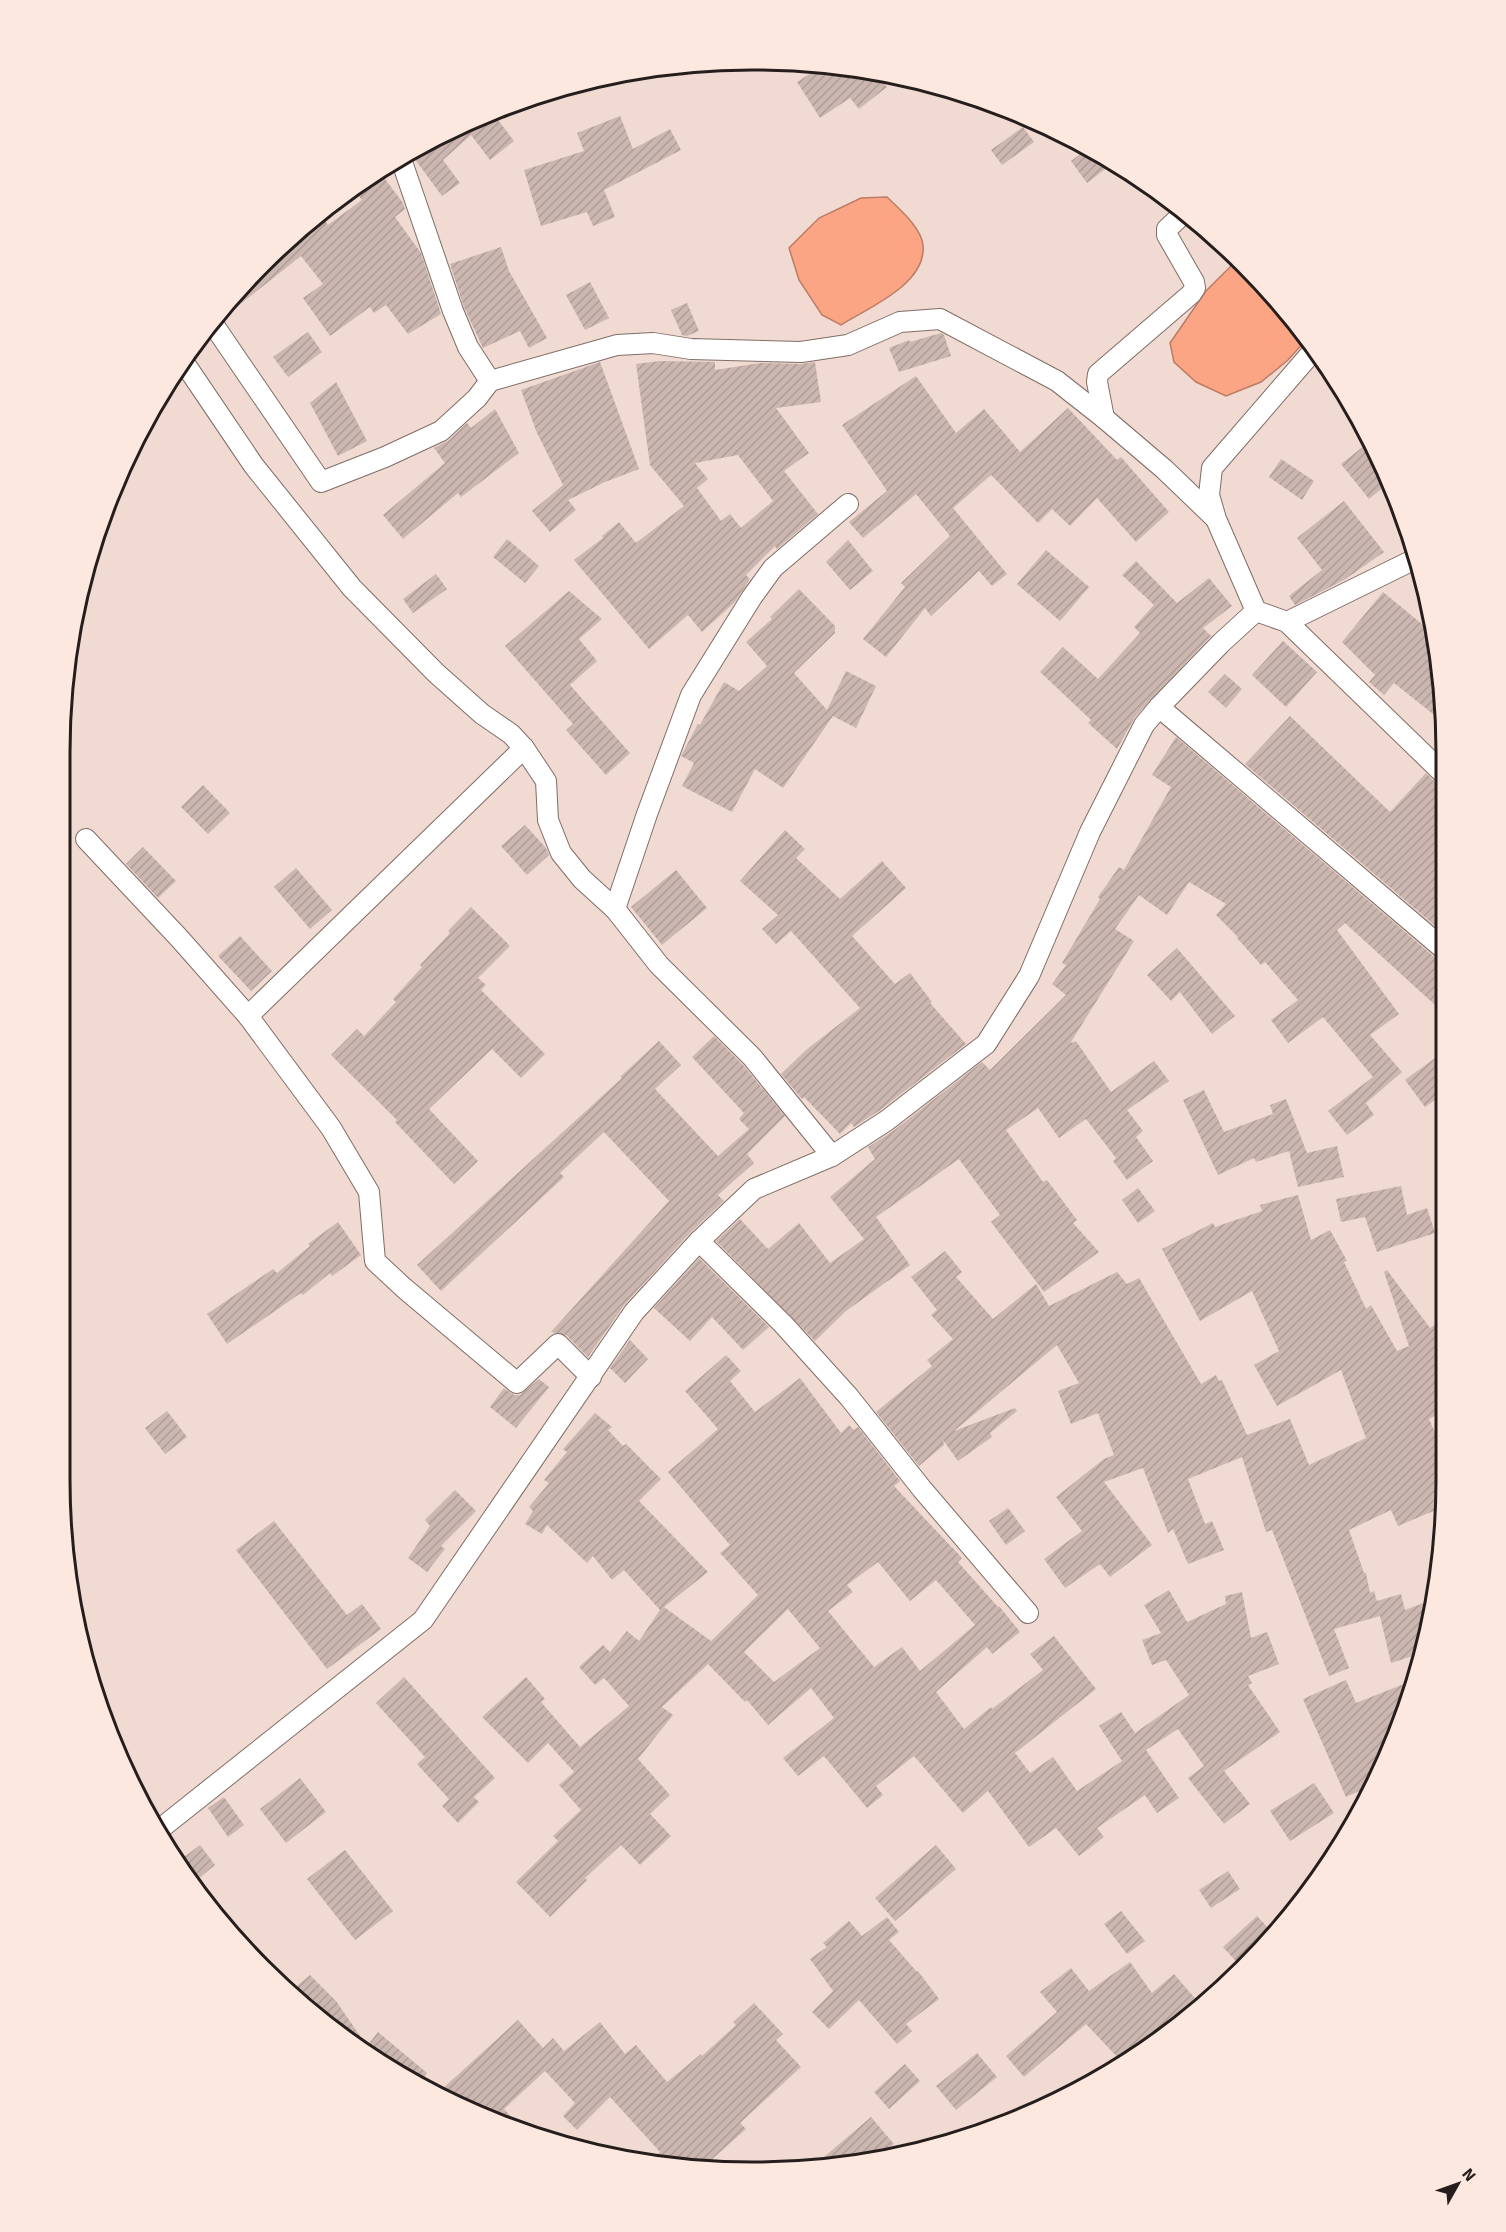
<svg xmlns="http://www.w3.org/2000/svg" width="1506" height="2232" viewBox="0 0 1506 2232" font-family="Signika,sans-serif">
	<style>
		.water { fill: #fca584; stroke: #bc7c65; stroke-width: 1.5 }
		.building { fill: url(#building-hatch); fill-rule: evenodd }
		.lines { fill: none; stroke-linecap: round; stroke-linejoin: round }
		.street-casing { stroke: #806d66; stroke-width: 22 }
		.street { stroke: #fff; stroke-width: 20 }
		.rim { fill: none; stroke: #261e1c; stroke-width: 3 }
	</style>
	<defs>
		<pattern id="building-hatch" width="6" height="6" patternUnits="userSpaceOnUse" patternTransform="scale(1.5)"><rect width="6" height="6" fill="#ccb7b0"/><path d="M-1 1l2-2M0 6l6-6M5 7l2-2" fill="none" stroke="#af9d97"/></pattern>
	</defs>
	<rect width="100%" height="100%" fill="#f0dad2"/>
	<!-- water -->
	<g class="water">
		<path d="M887 197C899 209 921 227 923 245 927 284 868 308 841 325L822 315 799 280 789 248 819 218 861 198Z"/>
		<polygon points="1238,259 1306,340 1288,360 1261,382 1226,396 1196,382 1174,362 1170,343 1206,291"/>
	</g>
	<!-- building -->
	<g class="building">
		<polygon points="821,67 857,70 865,81 876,73 887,87 859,109 850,98 820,118 797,82"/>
		<polygon points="492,112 514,141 490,160 471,135 443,160 460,183 442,196 411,154"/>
		<polygon points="620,116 633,149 670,129 681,150 604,190 615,217 593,226 587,212 541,226 524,170 584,151 577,133"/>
		<polygon points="1023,127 1034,142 1002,165 991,150"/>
		<polygon points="1087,149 1113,163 1087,183 1071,161"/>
		<polygon points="379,171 403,203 405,209 395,217 421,253 441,314 408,334 386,305 374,313 370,307 330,336 303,298 323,284 301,256 238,306 233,300 263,263 321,216 328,225 362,200 353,189"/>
		<polygon points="501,247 509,271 547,338 529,348 520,331 483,348 464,307 450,264"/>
		<polygon points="590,282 609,318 585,330 566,295"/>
		<polygon points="687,303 699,331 687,336 682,335 671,310"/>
		<polygon points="308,332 322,352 288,377 273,357"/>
		<polygon points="941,333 944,335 951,356 899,372 889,348 909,340 910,342"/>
		<path d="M660 361 715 362V370L760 363 801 364 815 362 821 402 776 408 809 453 784 471 818 514 777 549 775 546 746 575 750 579 735 602 702 632 688 615 649 649 574 560 603 538 602 536 619 522 636 543 684 506 650 465 636 364ZM738 455 773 501 741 528 730 514 721 521 697 488 708 479 695 463Z"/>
		<polygon points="600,362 639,469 605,482 568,500 576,510 550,532 532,511 563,485 537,433 521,390"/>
		<polygon points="916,376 956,433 984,409 1020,452 1068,408 1117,460 1121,457 1169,512 1136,542 1097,498 1070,526 1052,509 1038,523 991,475 953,508 1007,574 992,586 979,571 931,616 925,608 886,657 863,639 905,587 901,583 950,536 916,494 863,538 849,522 887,491 842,425"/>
		<polygon points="336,382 367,441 338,456 310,403"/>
		<polygon points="495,409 519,453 461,497 458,493 403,539 383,515 445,463 434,448 449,440 467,423 471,428"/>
		<polygon points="1369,442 1390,482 1369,499 1341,464"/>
		<polygon points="1281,459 1314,481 1302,500 1269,477"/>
		<polygon points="1344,501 1384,552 1344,580 1295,605 1289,596 1322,570 1297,538"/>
		<polygon points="507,539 539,566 525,583 493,557"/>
		<polygon points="848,540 873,571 850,590 826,562"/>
		<polygon points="1046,550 1089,587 1060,621 1017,584"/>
		<polygon points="1136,561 1177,603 1209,578 1232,606 1203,628 1211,636 1135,717 1117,749 1088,723 1091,720 1040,672 1063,647 1098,679 1140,633 1134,627 1154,605 1122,575"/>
		<polygon points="436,574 447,589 413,613 403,599"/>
		<polygon points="799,589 835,626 835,633 794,673 827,710 846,671 876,686 856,728 833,716 783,788 755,769 732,812 682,786 694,763 681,756 698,724 700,725 724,682 739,691 767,666 746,642 772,619 770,617"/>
		<polygon points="569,591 602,619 579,639 597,661 570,685 630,753 606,775 566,730 573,724 505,646"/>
		<polygon points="1383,592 1434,634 1443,722 1394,683 1384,695 1369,682 1375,675 1342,642"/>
		<polygon points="1283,641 1317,672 1286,707 1252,675"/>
		<polygon points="1225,674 1242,689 1226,708 1208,692"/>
		<polygon points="1290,716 1390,812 1426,773 1438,785 1446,788 1446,935 1245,764"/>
		<polygon points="1176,737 1438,960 1446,963 1446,1015 1345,923 1337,930 1399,1014 1370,1035 1402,1072 1366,1103 1374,1115 1347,1135 1328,1111 1373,1077 1323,1017 1288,1043 1271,1020 1298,1000 1265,962 1261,965 1237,938 1238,937 1216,915 1226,904 1189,882 1167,915 1139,895 1115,929 1134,941 1071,1042 1072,1043 1076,1041 1111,1092 1154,1061 1169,1081 1127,1110 1143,1131 1136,1137 1153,1161 1127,1180 1113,1161 1116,1158 1086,1119 1059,1138 1038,1108 1006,1130 1043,1182 1047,1180 1077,1220 1073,1223 1099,1252 1044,1292 991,1222 1000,1215 959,1159 876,1217 910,1265 846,1311 815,1341 716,1241 740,1219 768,1249 799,1223 830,1263 864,1239 830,1197 875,1159 868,1147 893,1131 982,1062 990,1070 1066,995 1052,984 1066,965 1062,963 1100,899 1098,897 1119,867 1124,870 1171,787 1152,775"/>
		<polygon points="203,785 230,813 208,834 181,807"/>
		<polygon points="525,825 546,848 549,855 527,875 501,846"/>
		<polygon points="785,830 805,849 796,858 840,899 882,861 906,888 852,936 895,984 910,973 932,1002 930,1003 966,1044 879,1111 854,1127 851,1123 840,1134 804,1097 802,1099 781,1074 806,1050 860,1008 791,931 776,944 762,929 778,915 740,881"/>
		<polygon points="143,847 176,881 158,898 126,864"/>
		<polygon points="296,868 332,910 310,929 274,887"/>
		<polygon points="676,870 707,908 662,945 631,907"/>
		<polygon points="471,907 510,946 478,978 486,985 481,990 545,1054 521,1078 492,1049 429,1109 478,1161 454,1184 395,1122 397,1120 331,1055 357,1029 364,1036 396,1002 393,999 422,967 420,965 450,933 448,931"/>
		<polygon points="240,936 272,971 251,991 218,956"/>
		<polygon points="1177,948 1235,1016 1212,1034 1180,992 1171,1001 1147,975"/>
		<polygon points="714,1036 743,1065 785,1116 747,1154 754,1163 718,1195 724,1201 690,1233 625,1304 588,1357 566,1335 551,1332 669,1201 604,1132 560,1173 564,1177 441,1291 417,1265 622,1078 620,1077 659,1041 681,1065 655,1089 718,1156 749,1129 739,1119 744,1113 692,1057"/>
		<polygon points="1446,1050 1446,1085 1438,1091 1442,1095 1425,1107 1405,1080"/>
		<polygon points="1204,1090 1224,1132 1273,1114 1270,1105 1286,1099 1307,1153 1337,1146 1344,1177 1298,1187 1289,1151 1256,1162 1254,1158 1218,1175 1183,1100"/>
		<polygon points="1401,1186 1407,1215 1427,1208 1435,1233 1377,1252 1365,1217 1341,1222 1336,1199"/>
		<polygon points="1138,1188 1155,1211 1138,1223 1122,1200"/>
		<polygon points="1298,1195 1311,1240 1330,1230 1347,1261 1344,1262 1366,1309 1371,1305 1397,1351 1409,1346 1384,1272 1387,1270 1430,1328 1446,1317 1446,1410 1429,1419 1446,1458 1443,1507 1398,1526 1391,1510 1349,1530 1364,1573 1366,1573 1370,1593 1374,1591 1377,1601 1401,1594 1405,1610 1434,1599 1433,1614 1419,1654 1391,1663 1380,1616 1334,1629 1349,1668 1329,1676 1272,1530 1266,1532 1242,1457 1188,1479 1205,1524 1212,1521 1224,1550 1188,1564 1173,1529 1168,1533 1143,1468 1104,1482 1152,1545 1110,1577 1100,1564 1065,1588 1044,1559 1082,1531 1056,1497 1104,1459 1114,1455 1098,1413 1071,1424 1058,1391 1079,1383 1057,1345 954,1431 1015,1408 1017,1411 990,1433 992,1437 958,1461 943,1440 944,1445 919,1466 876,1412 932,1366 927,1360 953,1339 931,1315 937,1310 911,1277 945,1251 962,1272 956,1277 993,1319 1036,1284 1049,1306 1117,1272 1127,1284 1139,1278 1201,1384 1216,1375 1219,1381 1222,1380 1247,1435 1290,1419 1309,1465 1366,1438 1341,1370 1277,1406 1254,1365 1279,1351 1252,1291 1200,1321 1162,1249 1213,1223 1215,1227 1262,1211 1260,1205"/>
		<polygon points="338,1222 361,1255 332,1276 330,1273 303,1295 301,1293 227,1344 207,1314 273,1269 277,1273 310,1246 308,1244"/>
		<polygon points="699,1258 769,1327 743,1350 712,1317 690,1341 654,1308"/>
		<polygon points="630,1340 648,1359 625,1383 610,1368"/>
		<path d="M726 1355 741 1371 730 1381 755 1412 800 1378 841 1433 849 1425 854 1430 858 1427 900 1481 894 1486 962 1558 958 1562 998 1607 999 1606 1020 1632 992 1654 987 1647 936 1692 964 1729 991 1707 992 1709 1043 1670 1030 1654 1054 1636 1096 1689 1015 1753 1030 1773 1053 1757 1077 1791 1122 1761 1099 1726 1121 1712 1135 1733 1189 1695 1166 1660 1152 1665 1142 1640 1161 1633 1144 1605 1169 1590 1187 1622 1226 1604 1225 1596 1242 1592 1251 1638 1267 1632 1279 1664 1248 1676 1252 1683 1248 1685 1280 1732 1224 1771 1250 1804 1224 1824 1188 1778 1204 1766 1178 1729 1146 1750 1179 1798 1157 1813 1145 1795 1097 1828 1104 1837 1079 1856 1056 1828 1029 1847 988 1791 963 1813 914 1756 876 1786 883 1795 867 1808 824 1756 798 1776 783 1758 834 1718 811 1688 768 1725 747 1700 745 1702 708 1664 662 1707 673 1715 638 1759 670 1795 650 1814 671 1836 640 1865 621 1845 585 1878 587 1880 550 1917 516 1882 558 1841 553 1836 581 1810 559 1785 574 1772 548 1743 528 1763 482 1717 526 1677 545 1699 541 1702 580 1747 629 1706 604 1678 595 1685 579 1667 603 1645 610 1652 627 1631 639 1641 660 1610 624 1570 612 1580 593 1556 587 1563 547 1525 542 1534 525 1524 533 1511 529 1507 549 1483 544 1480 567 1452 563 1449 595 1413 612 1427 608 1430 623 1446 626 1444 661 1479 639 1501 708 1572 664 1607 711 1641 758 1595 720 1553 730 1545 668 1472 718 1429 685 1391ZM878 1562 910 1601 936 1580 975 1625 920 1671 902 1647 874 1667 828 1611 853 1592 847 1585ZM788 1609 820 1648 774 1682 744 1652Z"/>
		<polygon points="539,1379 549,1387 516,1428 490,1407 504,1388 514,1395 520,1395"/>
		<polygon points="167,1411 187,1437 165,1454 145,1428"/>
		<polygon points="455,1490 476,1511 441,1546 445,1549 427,1572 408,1558 430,1526 425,1520"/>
		<polygon points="1008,1508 1025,1531 1006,1545 989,1521"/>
		<polygon points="274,1521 347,1615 362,1604 381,1629 327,1669 236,1550"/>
		<polygon points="404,1677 495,1778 474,1797 479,1802 458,1823 442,1806 449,1799 417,1764 425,1757 376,1703"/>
		<polygon points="1346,1680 1356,1703 1409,1682 1375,1784 1346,1797 1303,1699"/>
		<polygon points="300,1778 326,1812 286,1843 260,1809"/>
		<polygon points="1314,1783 1334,1813 1290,1841 1270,1811"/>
		<polygon points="224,1797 244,1825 228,1837 208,1808"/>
		<polygon points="200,1845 215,1865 192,1884 176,1863"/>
		<polygon points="936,1845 956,1869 895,1921 875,1898"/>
		<polygon points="345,1850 393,1911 355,1940 307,1879"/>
		<polygon points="1228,1871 1240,1889 1211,1908 1199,1890"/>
		<polygon points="1121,1911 1145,1941 1127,1954 1104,1924"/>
		<polygon points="1257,1916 1274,1934 1243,1969 1223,1947"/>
		<polygon points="887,1917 899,1932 889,1940 917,1972 918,1971 939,1999 906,2024 912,2031 897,2044 859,2000 829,2029 812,2012 833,1991 810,1959 827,1947 823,1943 849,1921 862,1936"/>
		<polygon points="1130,1962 1152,1993 1174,1974 1199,2003 1122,2062 1086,2024 1024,2077 1006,2056 1057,2012 1040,1992 1071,1968 1089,1991"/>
		<polygon points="310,1975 336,2001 367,2046 378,2032 427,2073 422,2081 331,2029 291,1991"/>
		<polygon points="754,2003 783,2034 776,2040 801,2067 740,2123 746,2129 701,2169 649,2161 660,2152 610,2097 577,2130 563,2116 575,2103 545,2071 504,2109 524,2131 488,2119 440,2091 518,2020 543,2048 553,2038 564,2051 600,2022 625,2054 636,2045 667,2082 701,2054 702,2056 736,2025 733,2022"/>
		<polygon points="977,2053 997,2077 956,2110 936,2086"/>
		<polygon points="905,2064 920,2081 889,2109 874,2092"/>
		<polygon points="871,2117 894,2144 876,2159 817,2163"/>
	</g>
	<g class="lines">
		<!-- street casing -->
		<g class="street-casing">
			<g id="street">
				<polyline points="401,159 453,311 468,347 490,381"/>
				<polyline points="213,324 321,482 385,457 441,431 477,398 490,381 617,345 653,343 691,349 801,352 848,345 900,322 940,319 1057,381 1104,418 1164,469 1214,517"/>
				<polyline points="183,361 254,466 352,588 436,673 482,714 511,734 524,748 546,781 548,820 561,853 582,879 615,909"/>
				<polyline points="1104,418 1097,382 1098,374 1191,294 1195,288 1194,282 1167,235 1167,229 1183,214"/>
				<polyline points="1256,611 1287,622 1446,776"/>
				<polyline points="1287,622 1415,559"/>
				<polyline points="1159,707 1446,951"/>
				<polyline points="86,839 180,939 248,1016 331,1128 369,1192 375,1261 404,1288 517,1383 558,1344 591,1377"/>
				<polyline points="248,1016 524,748"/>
				<polyline points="832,1156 752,1057 659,965 615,909 647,814 691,695 752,597 773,568 848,504"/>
				<polyline points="699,1241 783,1324 849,1397 922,1489 1028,1613"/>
				<polyline points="160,1829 423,1620 634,1312 699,1241 754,1189 832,1156 886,1121 986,1044 1029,976 1090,832 1144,725 1159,707 1221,643 1256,611 1216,519 1209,495 1212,468 1314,350"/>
			</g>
		</g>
		<!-- street -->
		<use href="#street" class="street"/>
	</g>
	<!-- crop -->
	<path d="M0 0H1506V2232H0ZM752 70H754A682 682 0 0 1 1436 752V1480A682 682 0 0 1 754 2162H752A682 682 0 0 1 70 1480V752A682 682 0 0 1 752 70Z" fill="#fde8df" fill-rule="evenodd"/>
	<path class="rim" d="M752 70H754A682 682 0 0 1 1436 752V1480A682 682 0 0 1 754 2162H752A682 682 0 0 1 70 1480V752A682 682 0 0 1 752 70Z"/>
	<!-- north arrow -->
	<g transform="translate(1458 2184) rotate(50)" stroke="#fde8df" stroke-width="4.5" paint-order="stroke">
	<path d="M0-4.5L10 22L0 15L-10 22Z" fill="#261e1c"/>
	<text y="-9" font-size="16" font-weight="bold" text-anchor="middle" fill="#261e1c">N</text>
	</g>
</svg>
